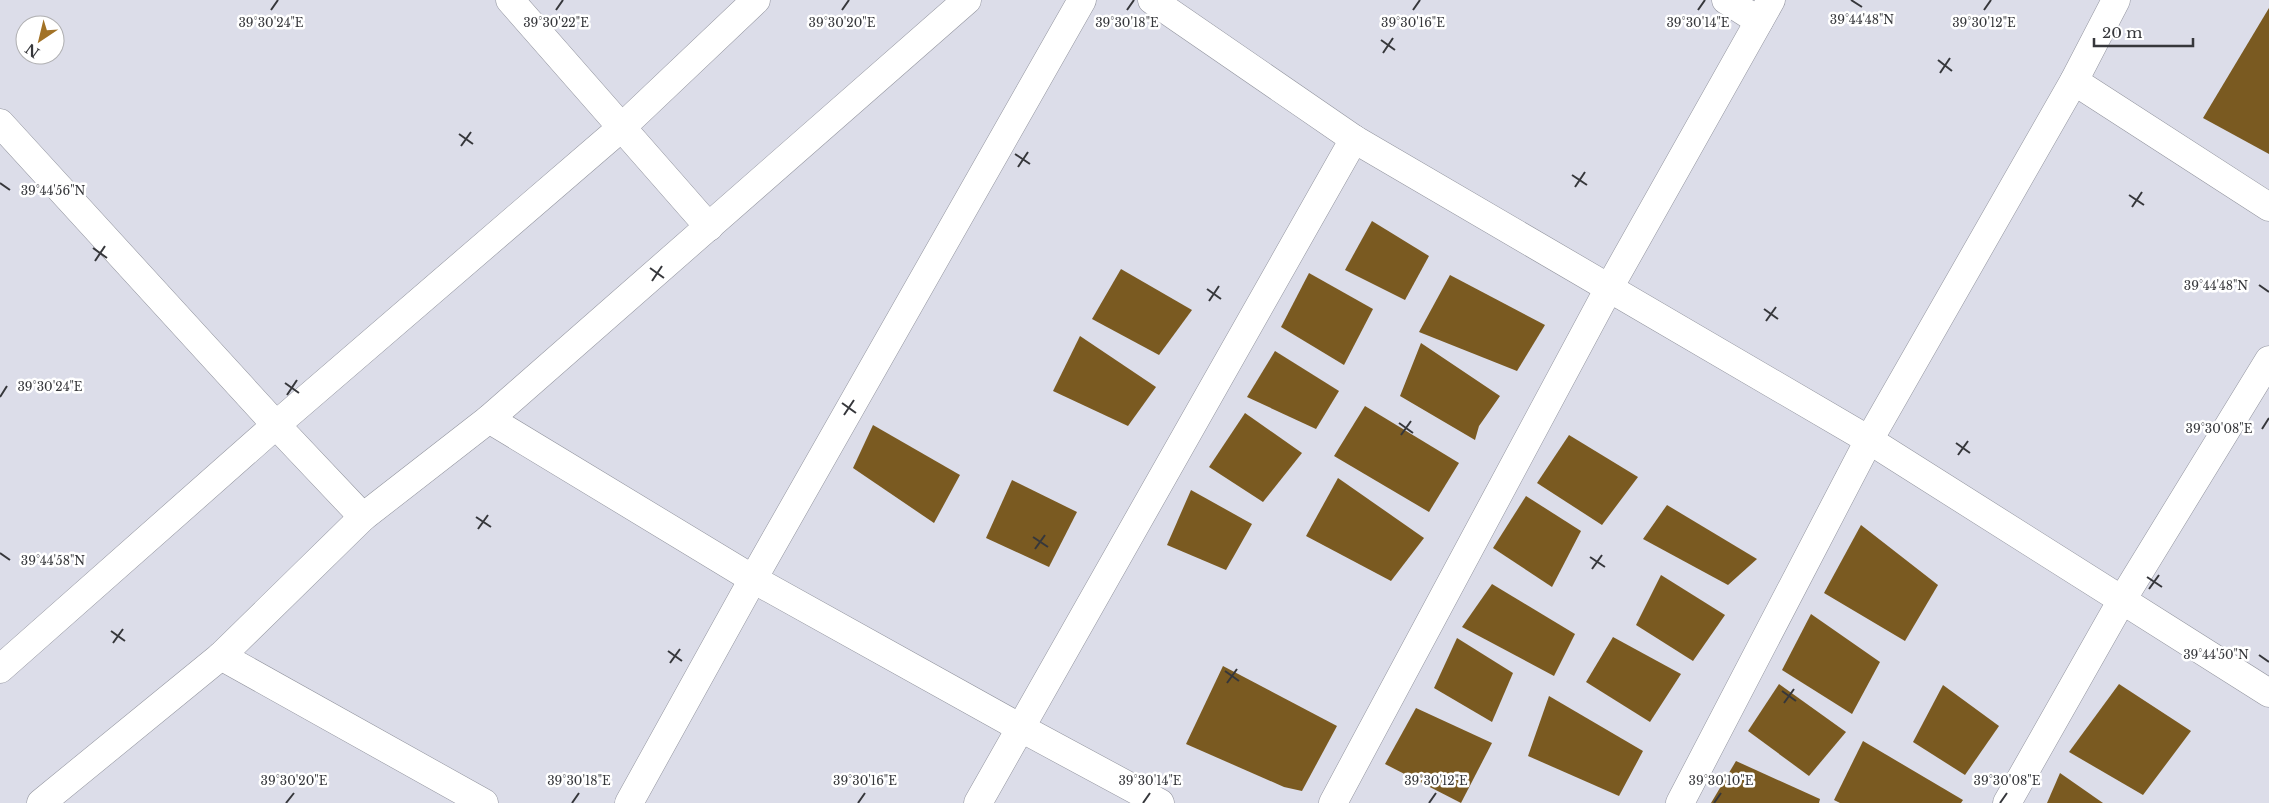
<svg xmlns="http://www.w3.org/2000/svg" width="2269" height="803" viewBox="0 0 2269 803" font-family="'Libre Baskerville',serif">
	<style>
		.building { fill: #7a5a21 }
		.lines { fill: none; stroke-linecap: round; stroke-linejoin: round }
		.minor-casing { stroke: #92949e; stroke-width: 29 }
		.minor { stroke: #fff; stroke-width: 28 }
		.ticks { fill: none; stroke: #36373b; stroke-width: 2 }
		.ticks-label { font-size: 12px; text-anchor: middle; fill: #36373b; stroke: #fff; stroke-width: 5; stroke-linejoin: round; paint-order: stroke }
	</style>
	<rect width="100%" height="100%" fill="#dcdde9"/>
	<!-- building -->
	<g class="building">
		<polygon points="2269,8 2269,154 2203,118"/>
		<polygon points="1372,221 1429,256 1405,300 1345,270"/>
		<polygon points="1121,269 1192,310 1159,355 1092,319"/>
		<polygon points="1309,273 1373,309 1344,365 1281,327"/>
		<polygon points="1450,275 1545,325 1517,371 1419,332"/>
		<polygon points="1080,336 1156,387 1128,426 1053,391"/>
		<polygon points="1421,343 1500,396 1479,426 1475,440 1400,396"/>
		<polygon points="1275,351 1339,391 1316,429 1247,397"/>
		<polygon points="1365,406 1459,463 1429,512 1334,456"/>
		<polygon points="1245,413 1302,453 1263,502 1209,467"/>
		<polygon points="873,425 960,475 934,523 853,468"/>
		<polygon points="1569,435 1638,477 1602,525 1537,483"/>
		<polygon points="1338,478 1424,538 1391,581 1306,536"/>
		<polygon points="1012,480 1077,512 1049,567 986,538"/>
		<polygon points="1191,490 1252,524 1226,570 1167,545"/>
		<polygon points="1526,496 1581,531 1552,587 1493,548"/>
		<polygon points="1667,505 1757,559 1728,585 1643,539"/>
		<polygon points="1861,525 1938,585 1905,641 1824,593"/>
		<polygon points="1661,575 1725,615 1693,661 1636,625"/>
		<polygon points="1492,584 1575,634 1554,676 1462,627"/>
		<polygon points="1811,614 1880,662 1852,714 1782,670"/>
		<polygon points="1613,637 1681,674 1650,722 1586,682"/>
		<polygon points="1457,638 1513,673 1492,722 1434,688"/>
		<polygon points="1223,666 1337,726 1302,791 1284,787 1186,744"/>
		<polygon points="1779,684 1846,732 1809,776 1748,731"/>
		<polygon points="2119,684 2191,731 2143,795 2069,752"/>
		<polygon points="1943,685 1999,726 1965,775 1913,742"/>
		<polygon points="1549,696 1643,751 1619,796 1528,756"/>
		<polygon points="1416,708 1492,743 1461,803 1385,764"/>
		<polygon points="1863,741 1963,800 1961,803 1840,803 1834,800"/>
		<polygon points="1736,761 1820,799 1819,803 1711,803"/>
		<polygon points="2060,773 2103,803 2047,803"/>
	</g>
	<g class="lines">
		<!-- minor casing -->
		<g class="minor-casing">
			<g id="minor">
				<polyline points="510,0 709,227"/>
				<polyline points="1152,0 1354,139 1869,440 2269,693"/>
				<polyline points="1726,0 1759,21"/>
				<polyline points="2074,81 2269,207"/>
				<polyline points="0,123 276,425 363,517"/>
				<polyline points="489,419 753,579 1019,727 1160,803"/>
				<polyline points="221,656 484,803"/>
				<polyline points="0,669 276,425 621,128 756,0"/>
				<polyline points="41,803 221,656 363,517 489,419 967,0"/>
				<polyline points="629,803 753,579 1082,0"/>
				<polyline points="978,803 1354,139"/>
				<polyline points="1333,803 1609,288 1771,0"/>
				<polyline points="1680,803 1869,440 2074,81 2116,0"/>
				<polyline points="2007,803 2122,600 2269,360"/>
			</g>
		</g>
		<!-- minor -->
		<use href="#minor" class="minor"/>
	</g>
	<!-- ticks -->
	<path class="ticks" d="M1851 0 1862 7M271 10 278 0M556 10 563 0M842 10 849 0M1127 10 1134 0M1413 10 1420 0M1698 10 1705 0M1984 10 1991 0M1381 40 1395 50M1383 53 1393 38M1938 60 1952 71M1940 73 1950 58M459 134 473 144M461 146 471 132M1015 154 1030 164M1018 167 1028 152M1572 175 1587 185M0 183 10 190M1575 187 1585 172M2129 195 2144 205M2132 207 2142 192M93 248 107 258M95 261 105 246M650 268 664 278M652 281 662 266M2259 285 2269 292M1207 289 1221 299M1209 301 1219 286M1764 309 1778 319M1766 321 1776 307M285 383 299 393M287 395 297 380M0 397 7 386M842 403 856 413M844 415 854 400M1399 423 1413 433M2262 429 2269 418M1401 435 1411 421M1956 443 1970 453M1958 455 1968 441M476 517 491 527M478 529 488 515M1033 537 1048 547M1035 549 1045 535M0 553 10 560M1590 557 1605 567M1592 569 1602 555M2147 577 2162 587M2149 589 2159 575M111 631 125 641M113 643 123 629M668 651 682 661M2259 655 2269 662M670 663 680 649M1225 671 1239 681M1227 683 1237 669M1782 691 1796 701M1784 703 1794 689M286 803 294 793M572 803 579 793M858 803 865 793M1143 803 1150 793M1429 803 1436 793M1714 803 1721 793M2000 803 2007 793"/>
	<g class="ticks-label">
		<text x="1862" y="24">39°44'48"N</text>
		<text x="271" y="27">39°30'24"E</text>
		<text x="556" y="27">39°30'22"E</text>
		<text x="842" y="27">39°30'20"E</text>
		<text x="1127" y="27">39°30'18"E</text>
		<text x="1413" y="27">39°30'16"E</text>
		<text x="1698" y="27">39°30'14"E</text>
		<text x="1984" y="27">39°30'12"E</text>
		<text x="53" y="195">39°44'56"N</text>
		<text x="2216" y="290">39°44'48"N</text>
		<text x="50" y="391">39°30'24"E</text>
		<text x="2219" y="433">39°30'08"E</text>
		<text x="53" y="565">39°44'58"N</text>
		<text x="2216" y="659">39°44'50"N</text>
		<text x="294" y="785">39°30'20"E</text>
		<text x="579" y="785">39°30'18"E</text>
		<text x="865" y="785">39°30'16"E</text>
		<text x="1150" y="785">39°30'14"E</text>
		<text x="1436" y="785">39°30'12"E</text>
		<text x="1721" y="785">39°30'10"E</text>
		<text x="2007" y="785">39°30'08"E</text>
	</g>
	<!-- north arrow -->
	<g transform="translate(40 40) rotate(215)"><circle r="24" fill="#ffffff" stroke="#afafb1"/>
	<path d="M0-4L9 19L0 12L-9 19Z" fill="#a27226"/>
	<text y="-8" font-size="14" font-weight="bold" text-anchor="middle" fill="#36373b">N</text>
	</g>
	<!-- scale -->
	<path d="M2094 38v8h99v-8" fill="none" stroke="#36373b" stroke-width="2.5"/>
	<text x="2102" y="38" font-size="15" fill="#36373b" stroke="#ffffff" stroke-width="4" paint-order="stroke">20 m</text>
</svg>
